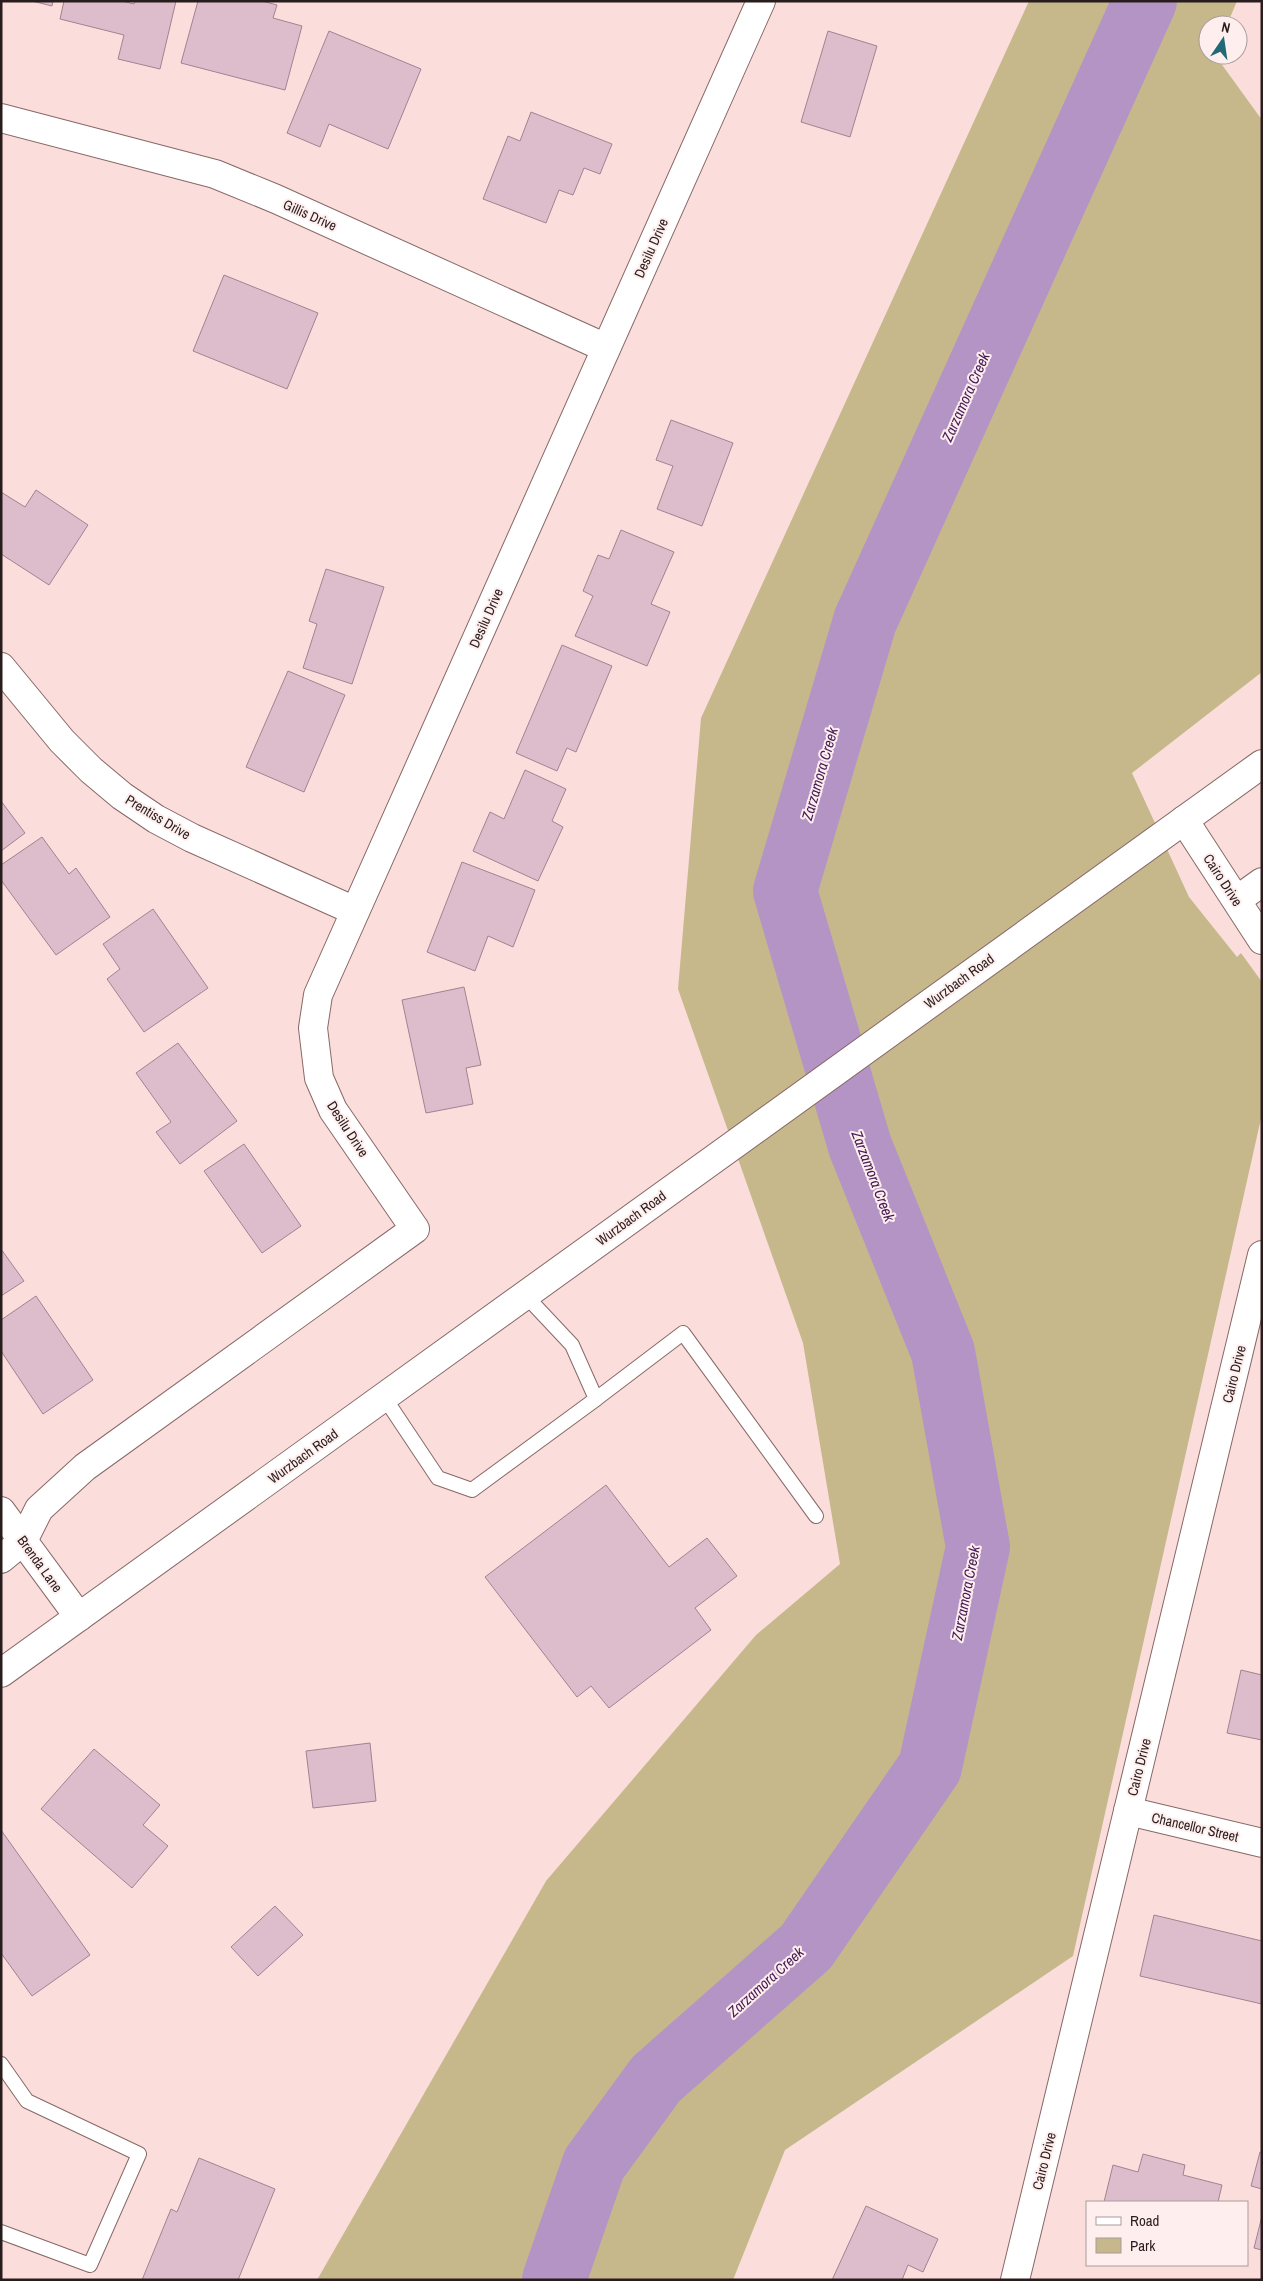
<svg xmlns="http://www.w3.org/2000/svg" width="1263" height="2281" viewBox="0 0 1263 2281" font-family="'Archivo Narrow',sans-serif">
	<style>
		.green { fill: #c7b88c }
		.lines { fill: none; stroke-linecap: round; stroke-linejoin: round }
		.river { stroke: #b494c5; stroke-width: 64 }
		.building { fill: #ddbdcc; stroke: #a08391 }
		.lane-casing { stroke: #876866; stroke-width: 16 }
		.street-casing { stroke: #876866; stroke-width: 30 }
		.primary-casing { stroke: #876866; stroke-width: 30 }
		.lane { stroke: #fff; stroke-width: 14 }
		.street { stroke: #fff; stroke-width: 28 }
		.primary { stroke: #fff; stroke-width: 28 }
		.labels { text-anchor: middle; stroke-width: 4; stroke-linejoin: round; paint-order: stroke }
		.street-label { font-size: 14px; fill: #291c1c; stroke: #feefee }
		.water-label { font-size: 15px; font-style: italic; fill: #441a56; stroke: #feefee }
	</style>
	<rect width="100%" height="100%" fill="#fbdedc"/>
	<!-- green -->
	<polygon class="green" points="1029,1 1237,1 1227,25 1208,25 1208,55 1215,55 1262,120 1262,672 1132,773 1189,897 1237,957 1241,953 1262,982 1262,1114 1073,1956 785,2150 733,2280 317,2280 546,1881 756,1635 840,1564 803,1343 678,989 701,718"/>
	<g class="lines">
		<!-- river -->
		<polyline class="river" points="554,2280 594,2164 656,2079 806,1947 930,1767 978,1547 943,1352 860,1146 785,891 865,621 1145,1"/>
	</g>
	<!-- building -->
	<g class="building">
		<polygon points="32,1 53,1 52,6"/>
		<polygon points="64,1 122,1 134,4 135,1 176,1 160,69 118,59 124,35 60,19"/>
		<polygon points="198,1 262,1 277,5 273,18 302,26 285,90 181,63"/>
		<polygon points="329,31 421,69 388,149 329,124 320,147 287,133"/>
		<polygon points="828,31 877,46 850,137 801,122"/>
		<polygon points="531,112 612,144 600,174 584,168 573,195 559,190 546,223 483,199 508,136 520,141"/>
		<polygon points="224,275 318,313 287,389 193,351"/>
		<polygon points="671,420 733,443 702,526 657,509 673,466 656,460"/>
		<polygon points="36,490 88,525 49,585 1,554 1,492 25,507"/>
		<polygon points="621,530 674,552 651,604 670,612 647,666 575,636 593,596 583,591 598,555 609,559"/>
		<polygon points="326,569 384,587 352,684 303,668 317,624 309,621"/>
		<polygon points="562,645 612,666 576,752 567,748 557,771 516,753"/>
		<polygon points="288,671 345,695 304,792 246,767"/>
		<polygon points="525,770 566,789 552,821 563,827 538,881 473,851 490,812 504,819"/>
		<polygon points="1,801 25,833 1,851"/>
		<polygon points="42,837 69,874 76,868 110,917 56,955 1,880 1,865"/>
		<polygon points="462,862 535,890 513,947 488,936 475,971 427,952"/>
		<polygon points="153,909 208,988 144,1032 107,979 120,969 103,944"/>
		<polygon points="464,987 481,1065 466,1068 473,1104 426,1113 402,1000"/>
		<polygon points="178,1043 237,1121 180,1164 156,1132 171,1122 136,1073"/>
		<polygon points="244,1144 301,1226 262,1253 204,1171"/>
		<polygon points="1,1249 24,1281 1,1296"/>
		<polygon points="36,1296 93,1380 43,1414 1,1351 1,1320"/>
		<polygon points="606,1485 669,1567 707,1538 737,1576 695,1608 711,1630 609,1708 591,1686 577,1697 485,1577"/>
		<polygon points="1241,1670 1262,1675 1262,1740 1227,1733"/>
		<polygon points="370,1743 376,1801 313,1808 306,1751"/>
		<polygon points="94,1749 160,1805 143,1825 168,1846 132,1888 41,1809"/>
		<polygon points="1,1830 90,1955 32,1996 1,1953"/>
		<polygon points="275,1906 303,1935 258,1976 231,1947"/>
		<polygon points="1154,1915 1262,1941 1262,2004 1140,1976"/>
		<polygon points="1260,2152 1262,2152 1262,2189 1251,2186"/>
		<polygon points="1143,2154 1185,2165 1183,2175 1222,2185 1218,2202 1104,2202 1113,2165 1138,2172"/>
		<polygon points="199,2158 275,2189 238,2280 142,2280 171,2209 177,2212"/>
		<polygon points="866,2206 938,2239 923,2272 908,2265 902,2280 832,2280"/>
		<polygon points="1262,2216 1262,2250 1254,2248"/>
	</g>
	<g class="lines">
		<!-- lane casing -->
		<g class="lane-casing">
			<g id="lane">
				<polyline points="384,1397 438,1478 472,1490 596,1399 572,1345 525,1295"/>
				<polyline points="596,1399 683,1333 816,1516"/>
				<polyline points="1,2064 27,2101 139,2154 90,2265 1,2232"/>
			</g>
		</g>
		<!-- street casing -->
		<g class="street-casing">
			<g id="street">
				<polyline points="1,118 215,174 276,199 606,348"/>
				<polyline points="1,667 62,741 91,770 122,796 156,819 192,838 355,911"/>
				<polyline points="1184,820 1262,940"/>
				<polyline points="1237,900 1262,882"/>
				<polyline points="1,1511 79,1617"/>
				<polyline points="1,1559 23,1541 39,1509 85,1467 415,1229 333,1110 319,1078 313,1028 318,995 761,1"/>
				<polyline points="1128,1811 1262,1843"/>
				<polyline points="1015,2280 1262,1255"/>
			</g>
		</g>
		<!-- primary casing -->
		<g class="primary-casing">
			<polyline id="primary" points="1,1673 1262,764"/>
		</g>
		<!-- lane -->
		<use href="#lane" class="lane"/>
		<!-- street -->
		<use href="#street" class="street"/>
		<!-- primary -->
		<use href="#primary" class="primary"/>
	</g>
	<g class="labels">
		<!-- street labels -->
		<g class="street-label">
			<text transform="translate(310 215) rotate(24)" y="5">Gillis Drive</text>
			<text transform="translate(651 248) rotate(-66)" y="5">Desilu Drive</text>
			<text transform="translate(486 618) rotate(-66)" y="5">Desilu Drive</text>
			<text transform="translate(158 817) rotate(31)" y="5">Prentiss Drive</text>
			<text transform="translate(1223 880) rotate(57)" y="5">Cairo Drive</text>
			<text transform="translate(959 981) rotate(-36)" y="5">Wurzbach Road</text>
			<text transform="translate(348 1129) rotate(57)" y="5">Desilu Drive</text>
			<text transform="translate(631 1218) rotate(-36)" y="5">Wurzbach Road</text>
			<text transform="translate(1234 1374) rotate(-76)" y="5">Cairo Drive</text>
			<text transform="translate(303 1456) rotate(-36)" y="5">Wurzbach Road</text>
			<text transform="translate(40 1564) rotate(54)" y="5">Brenda Lane</text>
			<text transform="translate(1139 1767) rotate(-76)" y="5">Cairo Drive</text>
			<text transform="translate(1195 1827) rotate(13)" y="5">Chancellor Street</text>
			<text transform="translate(1044 2161) rotate(-76)" y="5">Cairo Drive</text>
		</g>
		<!-- water labels -->
		<g class="water-label">
			<text transform="translate(966 397) rotate(-66)" y="5">Zarzamora Creek</text>
			<text transform="translate(820 774) rotate(-74)" y="5">Zarzamora Creek</text>
			<text transform="translate(873 1176) rotate(69)" y="5">Zarzamora Creek</text>
			<text transform="translate(966 1593) rotate(-79)" y="5">Zarzamora Creek</text>
			<text transform="translate(766 1982) rotate(-42)" y="5">Zarzamora Creek</text>
		</g>
	</g>
	<!-- border -->
	<rect width="1263" height="2281" fill="none" stroke="#291c1c" stroke-width="5"/>
	<!-- legend -->
	<rect x="1086" y="2201" width="162" height="65" fill="#feefee" stroke="#a99b9a"/>
	<rect x="1096" y="2217" width="25" height="8" fill="#ffffff" stroke="#a99b9a"/>
	<text x="1130" y="2226" font-size="15" fill="#291c1c">Road</text>
	<rect x="1096" y="2238" width="25" height="15" fill="#c7b88c" stroke="#a99b9a"/>
	<text x="1130" y="2251" font-size="15" fill="#291c1c">Park</text>
	<!-- north arrow -->
	<g transform="translate(1223 40) rotate(13)"><circle r="24" fill="#feefee" stroke="#a99b9a"/>
	<path d="M0-4L9 19L0 12L-9 19Z" fill="#206975"/>
	<text y="-8" font-size="14" font-weight="bold" text-anchor="middle" fill="#291c1c">N</text>
	</g>
</svg>
